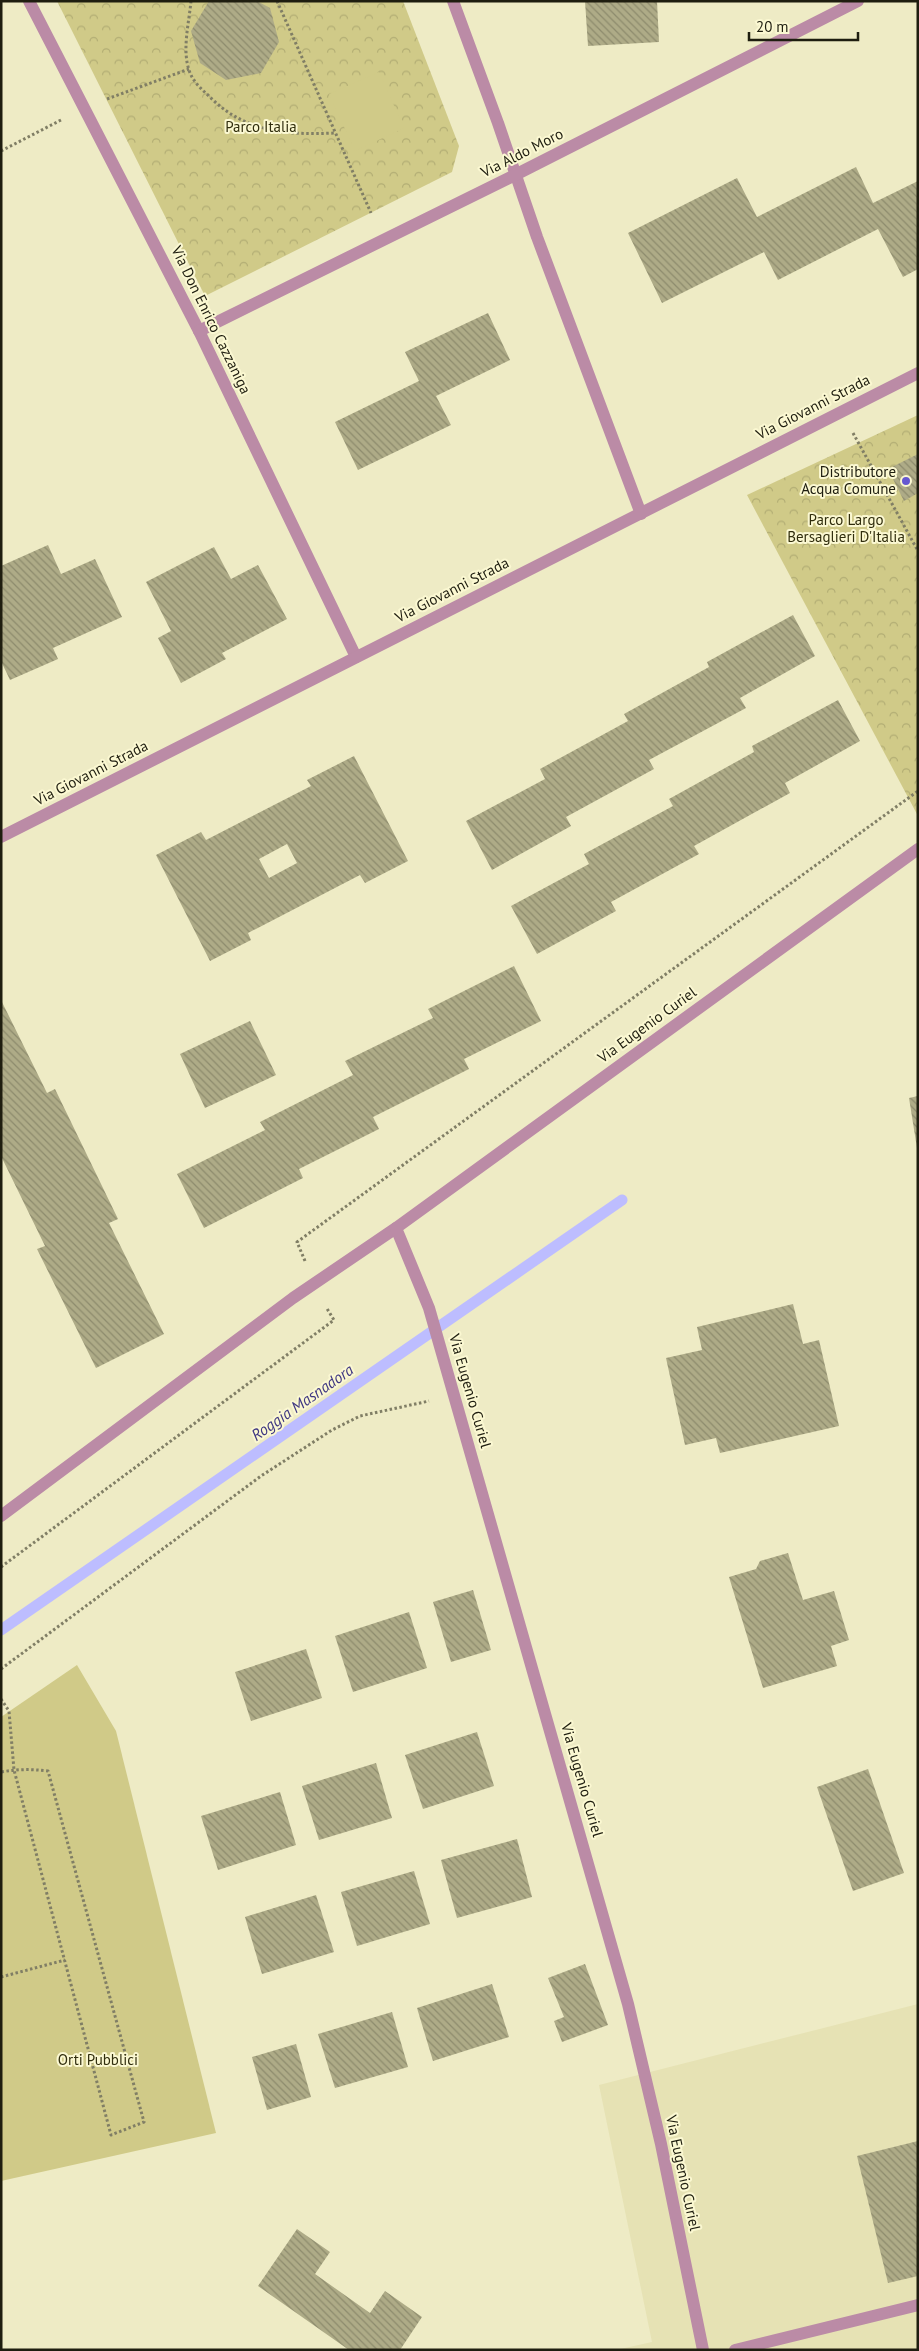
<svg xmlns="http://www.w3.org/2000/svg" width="919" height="2351" viewBox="0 0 919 2351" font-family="'PT Sans',sans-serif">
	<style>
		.built { fill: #e6e2b4 }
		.park { fill: url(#park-crowns) }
		.garden { fill: #d0ca88 }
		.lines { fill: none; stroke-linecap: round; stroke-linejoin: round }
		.stream { stroke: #bdbdff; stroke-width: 11 }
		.building { fill: url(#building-back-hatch); fill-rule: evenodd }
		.path { stroke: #807e65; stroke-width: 3; stroke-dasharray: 2.5 2.5; stroke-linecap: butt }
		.service { stroke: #bb8ba6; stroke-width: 12 }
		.minor { stroke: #bb8ba6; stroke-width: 12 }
		.poi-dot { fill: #6658d1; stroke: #fbf8d2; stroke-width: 2 }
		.labels { text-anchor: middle; stroke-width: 4; stroke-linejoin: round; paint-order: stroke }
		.park-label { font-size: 15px; fill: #302d0d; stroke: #fbf8d2 }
		.street-label { font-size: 15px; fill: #1e1d0f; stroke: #fbf8d2 }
		.poi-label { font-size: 15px; fill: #1e1d0f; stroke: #fbf8d2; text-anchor: end }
		.water-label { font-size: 16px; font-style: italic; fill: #3f3782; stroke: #fbf8d2 }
	</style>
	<defs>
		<pattern id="park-crowns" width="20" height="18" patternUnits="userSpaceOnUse" patternTransform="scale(1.25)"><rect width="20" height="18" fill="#d0ca88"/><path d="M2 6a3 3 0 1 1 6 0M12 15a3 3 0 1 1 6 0" fill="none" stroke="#b2ad74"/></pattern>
		<pattern id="building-back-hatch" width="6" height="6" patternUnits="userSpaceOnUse" patternTransform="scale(1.25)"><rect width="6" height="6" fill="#aeab87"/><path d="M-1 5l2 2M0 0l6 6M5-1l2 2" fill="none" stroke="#8d8b6d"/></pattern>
	</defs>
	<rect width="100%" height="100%" fill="#eeebc5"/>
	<!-- built -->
	<polygon class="built" points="918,2004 918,2350 616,2350 652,2342 599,2085"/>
	<!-- park -->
	<g class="park">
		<polygon points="57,1 403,1 459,146 452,172 205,296"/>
		<polygon points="918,415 918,816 747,495"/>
	</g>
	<!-- garden -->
	<g class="garden">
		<polygon points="379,72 404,128 355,151 329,94"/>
		<polygon points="77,1665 116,1731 216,2133 1,2181 1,1717"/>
	</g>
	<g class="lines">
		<!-- stream -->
		<polyline class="stream" points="1,1630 622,1200"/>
	</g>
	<!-- building -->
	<g class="building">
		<polygon points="209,1 257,1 270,8 279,42 261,73 226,80 200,63 191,31"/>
		<polygon points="585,1 657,1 659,42 588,46"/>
		<polygon points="856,167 873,203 918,181 918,269 903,277 878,229 778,280 764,252 662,303 628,233 737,178 757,217"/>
		<polygon points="488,313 510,360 436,396 451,425 358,470 335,422 419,381 405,352"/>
		<polygon points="918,454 918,493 904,501 888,469"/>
		<polygon points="48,545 61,574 95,559 122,617 53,648 58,659 10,680 1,661 1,566"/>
		<polygon points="214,547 231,579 258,565 287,619 222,653 226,659 181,683 158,638 171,631 146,582"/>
		<polygon points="793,615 815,656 740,698 746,708 649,760 654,769 566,817 571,826 492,870 466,821 545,779 540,769 628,721 624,714 709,667 707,662"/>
		<polygon points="838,700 860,741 785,783 790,793 694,846 699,854 611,902 616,911 537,954 511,906 589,864 584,854 673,806 669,799 754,752 752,746"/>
		<path d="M354 756 408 861 365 883 360 875 248 933 251 940 210 961 156 855 201 832 206 840 311 786 307 780ZM287 844 297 863 269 878 259 859Z"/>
		<polygon points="514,966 541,1021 464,1059 469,1069 373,1117 379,1129 299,1169 303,1178 204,1228 177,1174 265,1130 260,1122 353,1075 345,1061 433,1018 428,1009"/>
		<polygon points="1,1000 47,1093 55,1089 118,1219 109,1223 164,1334 96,1368 37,1249 45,1246 1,1156"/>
		<polygon points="250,1021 276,1075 205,1108 180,1054"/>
		<polygon points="918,1096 918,1148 917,1148 909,1098"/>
		<polygon points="793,1304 803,1344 819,1340 839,1426 720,1453 716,1438 685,1445 666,1358 702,1350 697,1327"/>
		<polygon points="788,1553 803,1600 834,1591 849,1640 831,1646 837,1666 763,1688 729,1577 756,1569 760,1561"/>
		<polygon points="473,1590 491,1650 451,1662 433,1602"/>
		<polygon points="409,1612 427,1668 353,1692 335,1636"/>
		<polygon points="306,1649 322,1698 251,1721 235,1672"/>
		<polygon points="477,1732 494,1786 423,1809 405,1755"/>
		<polygon points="376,1763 392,1818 319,1840 302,1786"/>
		<polygon points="868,1769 904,1873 853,1891 817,1787"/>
		<polygon points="280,1792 296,1845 218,1870 201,1816"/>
		<polygon points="517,1839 532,1897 457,1918 441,1860"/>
		<polygon points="414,1871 430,1924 357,1946 341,1892"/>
		<polygon points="316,1895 334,1952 262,1974 245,1917"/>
		<polygon points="585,1964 608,2025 562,2042 554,2021 564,2017 548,1978"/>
		<polygon points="492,1984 509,2037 433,2061 417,2008"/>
		<polygon points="392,2012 408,2067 335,2088 318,2034"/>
		<polygon points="296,2044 311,2097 267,2110 252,2057"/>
		<polygon points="918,2141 918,2276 888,2283 857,2156"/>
		<polygon points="297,2229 330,2252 315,2274 370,2313 385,2291 422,2317 400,2350 349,2350 258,2286"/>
	</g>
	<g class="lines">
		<!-- path -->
		<g class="path">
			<path d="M191 1C189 23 182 49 189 70 193 83 204 91 213 100 248 133 289 135 335 133"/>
			<polyline points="277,1 371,213"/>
			<polyline points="107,99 189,69"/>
			<polyline points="1,151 63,119"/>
			<polyline points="853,433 918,551"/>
			<polyline points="305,1261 297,1242 918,791"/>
			<polyline points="1,1567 334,1320 326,1307"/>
			<polyline points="1,1669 261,1476 332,1430 360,1416 429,1401"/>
			<path d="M1 1699 9 1711 14 1770 111 2135 144 2122 48 1771C31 1769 18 1769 1 1772"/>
			<polyline points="1,1977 65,1960"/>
		</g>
		<!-- service -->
		<polyline class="service" points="735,2350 918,2305"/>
		<!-- minor -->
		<g class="minor">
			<polyline points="29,1 199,331 356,657"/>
			<polyline points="453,1 498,123 537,237 641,514"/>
			<polyline points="199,331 515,175 858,1"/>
			<polyline points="1,837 918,373"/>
			<polyline points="1,1516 293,1298 396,1228"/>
			<polyline points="703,2350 661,2144 628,2004 429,1308 396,1228 918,849"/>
		</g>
	</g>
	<!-- markers -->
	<circle class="poi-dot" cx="906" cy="481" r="5"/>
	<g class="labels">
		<!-- park labels -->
		<g class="park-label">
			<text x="261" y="132">Parco Italia</text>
			<text x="846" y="525">Parco Largo<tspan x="846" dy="17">Bersaglieri D'Italia</tspan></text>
			<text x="98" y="2065">Orti Pubblici</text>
		</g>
		<!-- street labels -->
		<g class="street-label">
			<text transform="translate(522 153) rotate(-27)" y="5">Via Aldo Moro</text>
			<text transform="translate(211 320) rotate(64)" y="5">Via Don Enrico Cazzaniga</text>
			<text transform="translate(813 407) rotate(-27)" y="5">Via Giovanni Strada</text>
			<text transform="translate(452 590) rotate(-27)" y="5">Via Giovanni Strada</text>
			<text transform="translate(91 773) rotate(-27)" y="5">Via Giovanni Strada</text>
			<text transform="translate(647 1025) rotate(-36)" y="5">Via Eugenio Curiel</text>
			<text transform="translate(470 1391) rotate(74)" y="5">Via Eugenio Curiel</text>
			<text transform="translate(582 1780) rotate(74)" y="5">Via Eugenio Curiel</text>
			<text transform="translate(683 2173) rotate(78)" y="5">Via Eugenio Curiel</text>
		</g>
		<!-- poi labels -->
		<g class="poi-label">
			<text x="896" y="477">Distributore<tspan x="896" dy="17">Acqua Comune</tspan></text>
		</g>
		<!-- water labels -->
		<g class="water-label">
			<text transform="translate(302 1402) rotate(-35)" y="6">Roggia Masnadora</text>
		</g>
	</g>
	<!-- border -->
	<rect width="919" height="2351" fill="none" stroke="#1e1d0f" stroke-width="5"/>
	<!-- scale -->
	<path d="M749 32v8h109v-8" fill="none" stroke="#1e1d0f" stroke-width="2.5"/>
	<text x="756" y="32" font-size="15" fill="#1e1d0f" stroke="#fbf8d2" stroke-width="4" paint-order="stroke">20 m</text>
</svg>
